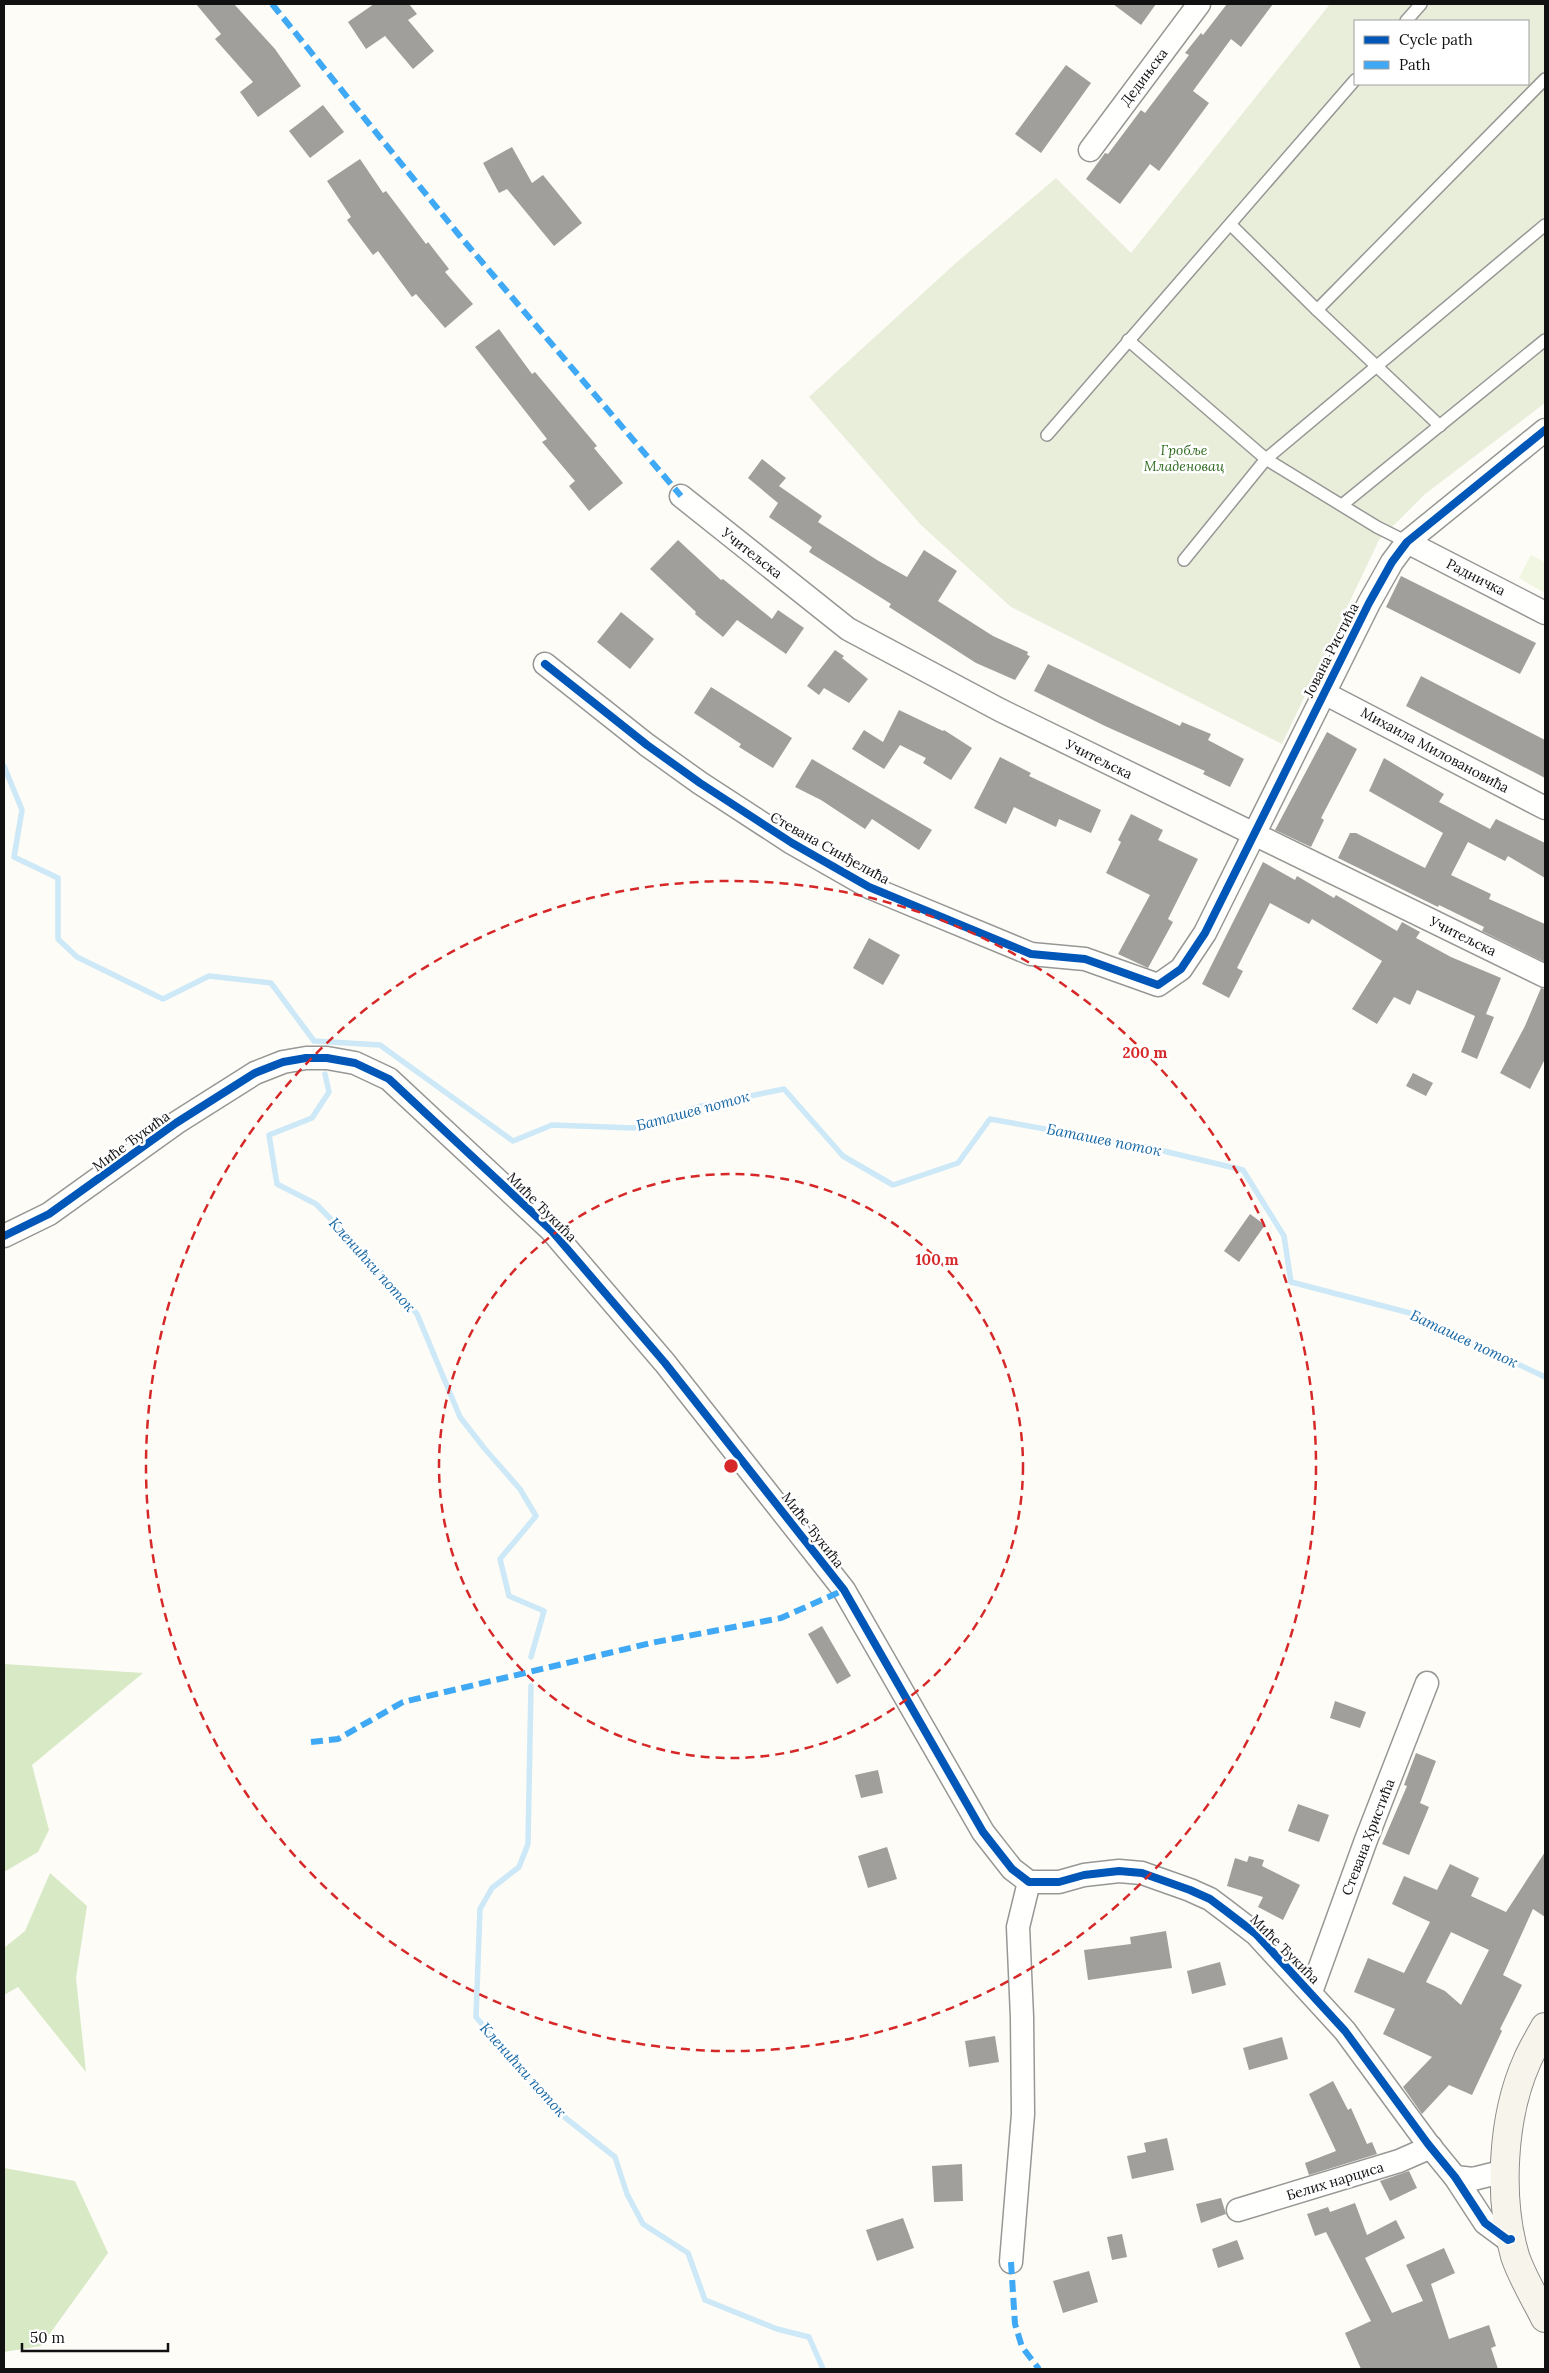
<svg xmlns="http://www.w3.org/2000/svg" width="1549" height="2373" viewBox="0 0 1549 2373" font-family="Lora,serif">
	<style>
		.forest { fill: #d8eac5 }
		.cemetery { fill: #e9eedb; fill-rule: evenodd }
		.pitch { fill: #f0f6e1 }
		.lines { fill: none; stroke-linecap: round; stroke-linejoin: round }
		.stream { stroke: #cde8f7; stroke-width: 5.5 }
		.building { fill: #a19f9c; fill-rule: evenodd }
		.lane-casing { stroke: #979795; stroke-width: 14 }
		.street-casing { stroke: #979795; stroke-width: 25 }
		.secondary-casing { stroke: #8e8d8b; stroke-width: 30 }
		.lane { stroke: #fffffe; stroke-width: 11 }
		.street { stroke: #fffffe; stroke-width: 22 }
		.secondary { stroke: #f6f4eb; stroke-width: 28 }
		.quiet { stroke: #3fa9f5; stroke-width: 6; stroke-dasharray: 12 6; stroke-linecap: butt }
		.cycleway-casing { stroke: #fff; stroke-width: 11 }
		.cycleway { stroke: #0057b8; stroke-width: 8 }
		.ring { fill: none; stroke: #d62828; stroke-width: 2.5; stroke-dasharray: 9 6 }
		.labels { text-anchor: middle; stroke-width: 5; stroke-linejoin: round; paint-order: stroke }
		.street-label { font-size: 14px; fill: #111; stroke: #fff }
		.park-label { font-size: 14px; font-style: italic; fill: #2f6b1f; stroke: #fff }
		.water-label { font-size: 15px; font-style: italic; fill: #1768a6; stroke: #fff }
		.centre { fill: #d62828; stroke: #fff; stroke-width: 2.5 }
		.ring-label { font-size: 15px; text-anchor: middle; font-weight: bold; fill: #d62828; stroke: #fff; stroke-width: 5; stroke-linejoin: round; paint-order: stroke }
	</style>
	<rect width="100%" height="100%" fill="#fdfcf7"/>
	<!-- forest -->
	<g class="forest">
		<polygon points="4,1664 143,1673 32,1765 49,1830 38,1852 4,1872"/>
		<polygon points="50,1873 87,1906 76,1978 86,2072 18,1987 4,1995 4,1948 25,1931"/>
		<polygon points="4,2168 75,2181 108,2253 41,2346 4,2352"/>
	</g>
	<!-- cemetery -->
	<path class="cemetery" d="M1330 4H1545V403L1425 494 1379 540 1282 744 1011 607 921 525 809 397 957 262 1056 178 1131 253ZM1355 21H1528V84H1355Z"/>
	<!-- pitch -->
	<polygon class="pitch" points="1531,555 1545,562 1545,593 1519,578"/>
	<g class="lines">
		<!-- stream -->
		<g class="stream">
			<polyline points="4,766 22,810 14,857 58,878 58,939 77,957 163,999 209,976 271,983 314,1041 380,1045 513,1141 552,1125 634,1128 697,1107 784,1089 843,1156 893,1185 958,1163 990,1119 1151,1148 1243,1170 1284,1236 1291,1282 1410,1313 1545,1377"/>
			<polyline points="325,1074 329,1092 312,1118 269,1135 277,1184 316,1204 366,1255 417,1314 460,1417 485,1449 520,1489 536,1516 500,1559 509,1596 544,1611 531,1657"/>
			<polyline points="531,1686 528,1844 519,1867 492,1888 480,1909 476,2017 553,2108 615,2157 627,2194 643,2224 688,2253 705,2300 777,2329 809,2337 823,2369"/>
		</g>
	</g>
	<!-- building -->
	<g class="building">
		<polygon points="196,4 234,4 275,49 301,86 258,117 240,92 253,82 215,39 221,34"/>
		<polygon points="374,4 409,4 417,14 408,20 434,51 413,69 385,36 366,49 348,22"/>
		<polygon points="1113,4 1156,4 1141,25"/>
		<polygon points="1227,4 1273,4 1241,47 1231,39 1193,91 1209,103 1159,171 1150,164 1120,204 1086,179 1105,153 1108,154 1141,110 1145,113 1189,55 1185,53 1201,33 1203,35"/>
		<polygon points="1066,65 1091,83 1041,153 1015,134"/>
		<polygon points="323,105 344,132 310,158 289,131"/>
		<polygon points="512,147 532,183 543,175 582,223 554,246 507,189 499,193 483,163"/>
		<polygon points="360,159 383,193 386,191 426,244 428,242 449,269 445,272 473,304 445,328 416,294 412,297 378,251 373,255 347,220 351,217 327,181"/>
		<polygon points="499,329 532,374 535,372 597,446 594,448 623,483 589,511 569,486 575,481 542,442 547,439 475,347"/>
		<polygon points="762,459 786,478 779,486 822,516 818,522 877,560 907,577 924,550 957,571 938,601 993,636 1028,652 1027,655 1030,656 1015,680 976,663 889,607 891,604 809,552 812,547 769,517 778,503 748,478"/>
		<polygon points="678,540 721,580 723,579 772,619 778,610 804,628 786,654 737,620 723,637 695,614 696,612 650,569"/>
		<polygon points="1401,576 1536,643 1520,674 1386,607"/>
		<polygon points="621,612 654,639 630,669 597,642"/>
		<polygon points="835,650 844,656 842,658 868,679 849,703 824,688 819,695 807,686"/>
		<polygon points="1048,664 1180,726 1182,722 1211,734 1208,740 1244,759 1230,787 1203,774 1205,771 1105,726 1034,691"/>
		<polygon points="1421,676 1545,740 1545,778 1406,706"/>
		<polygon points="711,687 792,738 773,768 739,747 741,744 694,713"/>
		<polygon points="899,710 943,731 944,730 972,748 951,780 923,763 926,758 900,745 884,769 852,749 864,730 883,742"/>
		<polygon points="1327,732 1357,749 1321,818 1324,820 1311,847 1275,830"/>
		<polygon points="1000,757 1031,773 1029,776 1101,810 1091,833 1059,819 1056,827 1014,807 1006,824 974,808"/>
		<polygon points="1384,758 1444,794 1439,802 1490,829 1496,819 1545,843 1545,878 1508,856 1505,861 1468,842 1451,875 1491,894 1489,899 1545,924 1545,962 1482,931 1484,927 1439,905 1438,907 1338,858 1350,833 1356,833 1425,868 1443,833 1369,791"/>
		<polygon points="812,759 932,830 919,850 872,819 865,829 821,800 795,787"/>
		<polygon points="1131,814 1163,830 1158,840 1198,859 1168,919 1173,922 1148,968 1118,954 1150,895 1106,873 1121,842 1118,840"/>
		<polygon points="1263,862 1295,880 1297,876 1334,898 1336,895 1397,931 1402,922 1420,932 1416,938 1451,957 1501,978 1486,1014 1494,1017 1477,1059 1461,1052 1475,1016 1417,990 1410,1005 1394,997 1377,1024 1352,1009 1382,961 1312,919 1309,924 1270,903 1237,968 1243,971 1229,998 1202,984"/>
		<polygon points="869,938 900,955 883,985 853,968"/>
		<polygon points="1541,988 1545,989 1545,1059 1530,1089 1500,1073 1525,1026"/>
		<polygon points="1413,1073 1433,1083 1426,1096 1406,1086"/>
		<polygon points="1250,1214 1265,1225 1239,1262 1224,1251"/>
		<polygon points="822,1626 851,1676 837,1684 808,1634"/>
		<polygon points="1335,1701 1366,1712 1360,1728 1330,1718"/>
		<polygon points="1416,1753 1436,1761 1420,1803 1429,1807 1409,1855 1382,1844 1407,1786 1404,1785"/>
		<polygon points="878,1770 883,1793 861,1798 855,1775"/>
		<polygon points="1298,1804 1329,1815 1319,1842 1288,1831"/>
		<polygon points="887,1847 897,1879 868,1888 858,1856"/>
		<path d="M1545 1852V1917L1533 1909 1503 1975 1522 1985 1500 2029 1502 2031 1472 2095 1449 2085 1422 2114 1403 2087 1432 2057 1383 2034 1395 2009 1354 1992 1368 1958 1404 1973 1430 1922 1392 1904 1404 1876 1437 1890 1450 1864 1479 1878 1471 1896 1506 1912ZM1451 1932 1489 1950 1461 2005 1445 1991 1426 1982Z"/>
		<polygon points="1249,1856 1264,1860 1262,1866 1300,1885 1283,1920 1258,1907 1263,1897 1227,1886 1235,1858 1247,1862"/>
		<polygon points="1166,1931 1172,1968 1088,1980 1084,1950 1131,1944 1130,1937"/>
		<polygon points="1220,1962 1226,1985 1192,1994 1187,1971"/>
		<polygon points="995,2036 999,2062 969,2067 965,2041"/>
		<polygon points="1282,2037 1288,2059 1249,2070 1243,2048"/>
		<polygon points="1333,2081 1348,2110 1351,2108 1367,2144 1372,2142 1377,2154 1309,2175 1305,2163 1336,2151 1309,2094"/>
		<polygon points="1167,2138 1174,2170 1132,2179 1127,2156 1146,2152 1144,2143"/>
		<polygon points="962,2164 963,2201 934,2202 932,2166"/>
		<polygon points="1409,2171 1417,2188 1390,2201 1380,2181"/>
		<polygon points="1221,2198 1226,2214 1201,2223 1196,2204"/>
		<polygon points="1355,2203 1367,2235 1396,2220 1405,2238 1365,2258 1392,2313 1423,2301 1406,2265 1444,2248 1455,2273 1431,2284 1449,2339 1489,2325 1496,2346 1491,2348 1498,2369 1361,2369 1345,2333 1371,2321 1326,2232 1315,2236 1307,2214 1328,2207 1330,2212"/>
		<polygon points="903,2218 914,2248 877,2261 866,2230"/>
		<polygon points="1122,2234 1127,2257 1112,2260 1107,2237"/>
		<polygon points="1237,2240 1244,2259 1218,2268 1212,2249"/>
		<polygon points="1089,2271 1098,2302 1063,2313 1053,2281"/>
	</g>
	<g class="lines">
		<!-- lane casing -->
		<g class="lane-casing">
			<g id="lane">
				<polyline points="1406,21 1421,4"/>
				<polyline points="1231,225 1317,310 1440,426"/>
				<polyline points="1317,310 1545,79"/>
				<polyline points="1128,340 1266,459 1377,527 1407,542"/>
				<polyline points="1047,435 1355,80"/>
				<polyline points="1342,505 1545,340"/>
				<polyline points="1184,560 1266,459 1545,225"/>
			</g>
		</g>
		<!-- street casing -->
		<g class="street-casing">
			<g id="street">
				<polyline points="1090,150 1199,4"/>
				<polyline points="681,496 848,629 1000,710 1545,976"/>
				<polyline points="1407,542 1545,613"/>
				<polyline points="545,664 647,745 700,783 792,843 869,887 1031,954 1085,959 1158,985 1181,969 1205,933 1369,603 1392,562 1407,542 1545,430"/>
				<polyline points="1324,693 1545,808"/>
				<polyline points="4,1236 49,1214 176,1123 255,1073 283,1062 306,1058 327,1058 355,1063 389,1079 551,1230 665,1363 844,1590 983,1832 1012,1869 1029,1882 1059,1882 1084,1875 1119,1871 1142,1873 1190,1890 1210,1899 1226,1911 1256,1934 1345,2031 1428,2144 1455,2177 1485,2223 1508,2240 1511,2239"/>
				<polyline points="1311,1992 1366,1840 1427,1683"/>
				<polyline points="1455,2177 1473,2179 1505,2171"/>
				<polyline points="1238,2210 1399,2161 1431,2147"/>
				<polyline points="1011,2262 1023,2114 1022,2017 1018,1927 1029,1882"/>
			</g>
		</g>
		<!-- secondary casing -->
		<g class="secondary-casing">
			<path id="secondary" d="M1545 2027C1539 2038 1532 2049 1527 2061 1502 2117 1498 2198 1515 2256 1522 2277 1535 2298 1545 2318"/>
		</g>
		<!-- lane -->
		<use href="#lane" class="lane"/>
		<!-- street -->
		<use href="#street" class="street"/>
		<!-- secondary -->
		<use href="#secondary" class="secondary"/>
		<!-- quiet -->
		<g class="quiet">
			<polyline points="272,4 459,235 681,496"/>
			<polyline points="311,1742 338,1739 403,1702 651,1643 781,1618 844,1590"/>
			<polyline points="1011,2262 1015,2324 1022,2347 1039,2369"/>
		</g>
		<!-- cycleway casing -->
		<g class="cycleway-casing">
			<g id="cycleway">
				<polyline points="545,664 647,745 700,783 792,843 869,887 1031,954 1085,959 1158,985 1181,969 1205,933 1369,603 1392,562 1407,542 1545,430"/>
				<polyline points="4,1236 49,1214 176,1123 255,1073 283,1062 306,1058 327,1058 355,1063 389,1079 551,1230 665,1363 844,1590 983,1832 1012,1869 1029,1882 1059,1882 1084,1875 1119,1871 1142,1873 1190,1890 1210,1899 1226,1911 1256,1934 1345,2031 1428,2144 1455,2177 1485,2223 1508,2240 1511,2239"/>
			</g>
		</g>
		<!-- cycleway -->
		<use href="#cycleway" class="cycleway"/>
	</g>
	<!-- distance rings -->
	<g class="ring">
		<circle cx="731" cy="1466" r="292"/>
		<circle cx="731" cy="1466" r="585"/>
	</g>
	<g class="labels">
		<!-- street labels -->
		<g class="street-label">
			<text transform="translate(1144 77) rotate(-53)" y="5">Дедињска</text>
			<text transform="translate(752 553) rotate(38)" y="5">Учитељска</text>
			<text transform="translate(1476 577) rotate(27)" y="5">Радничка</text>
			<text transform="translate(1331 650) rotate(-63)" y="5">Јована Ристића</text>
			<text transform="translate(1435 750) rotate(28)" y="5">Михаила Миловановића</text>
			<text transform="translate(1099 759) rotate(26)" y="5">Учитељска</text>
			<text transform="translate(830 848) rotate(29)" y="5">Стевана Синђелића</text>
			<text transform="translate(1463 936) rotate(26)" y="5">Учитељска</text>
			<text transform="translate(131 1141) rotate(-36)" y="5">Миће Ђукића</text>
			<text transform="translate(542 1207) rotate(45)" y="5">Миће Ђукића</text>
			<text transform="translate(813 1530) rotate(52)" y="5">Миће Ђукића</text>
			<text transform="translate(1368 1837) rotate(-69)" y="5">Стевана Христића</text>
			<text transform="translate(1285 1949) rotate(45)" y="5">Миће Ђукића</text>
			<text transform="translate(1335 2181) rotate(-17)" y="5">Белих нарциса</text>
		</g>
		<!-- park labels -->
		<g class="park-label">
			<text x="1184" y="455">Гробље<tspan x="1184" dy="16">Младеновац</tspan></text>
		</g>
		<!-- water labels -->
		<g class="water-label">
			<text transform="translate(693 1111) rotate(-15)" y="5">Баташев поток</text>
			<text transform="translate(1104 1140) rotate(11)" y="5">Баташев поток</text>
			<text transform="translate(372 1265) rotate(48)" y="5">Кленићки поток</text>
			<text transform="translate(1464 1339) rotate(25)" y="5">Баташев поток</text>
			<text transform="translate(523 2070) rotate(48)" y="5">Кленићки поток</text>
		</g>
	</g>
	<circle cx="731" cy="1466" r="8" class="centre"/>
	<g class="ring-label">
		<text x="1145" y="1058">200 m</text>
		<text x="937" y="1265">100 m</text>
	</g>
	<!-- border -->
	<rect width="1549" height="2373" fill="none" stroke="#111111" stroke-width="10"/>
	<!-- legend -->
	<rect x="1354" y="20" width="175" height="65" fill="#ffffff" stroke="#a0a0a0"/>
	<rect x="1364" y="36" width="25" height="8" fill="#0057b8" stroke="#a0a0a0"/>
	<text x="1399" y="45" font-size="15" fill="#111111">Cycle path</text>
	<rect x="1364" y="61" width="25" height="8" fill="#3fa9f5" stroke="#a0a0a0"/>
	<text x="1399" y="70" font-size="15" fill="#111111">Path</text>
	<!-- scale -->
	<path d="M22 2343v8h146v-8" fill="none" stroke="#111111" stroke-width="2.5"/>
	<text x="30" y="2343" font-size="15" fill="#111111" stroke="#ffffff" stroke-width="4" paint-order="stroke">50 m</text>
</svg>
